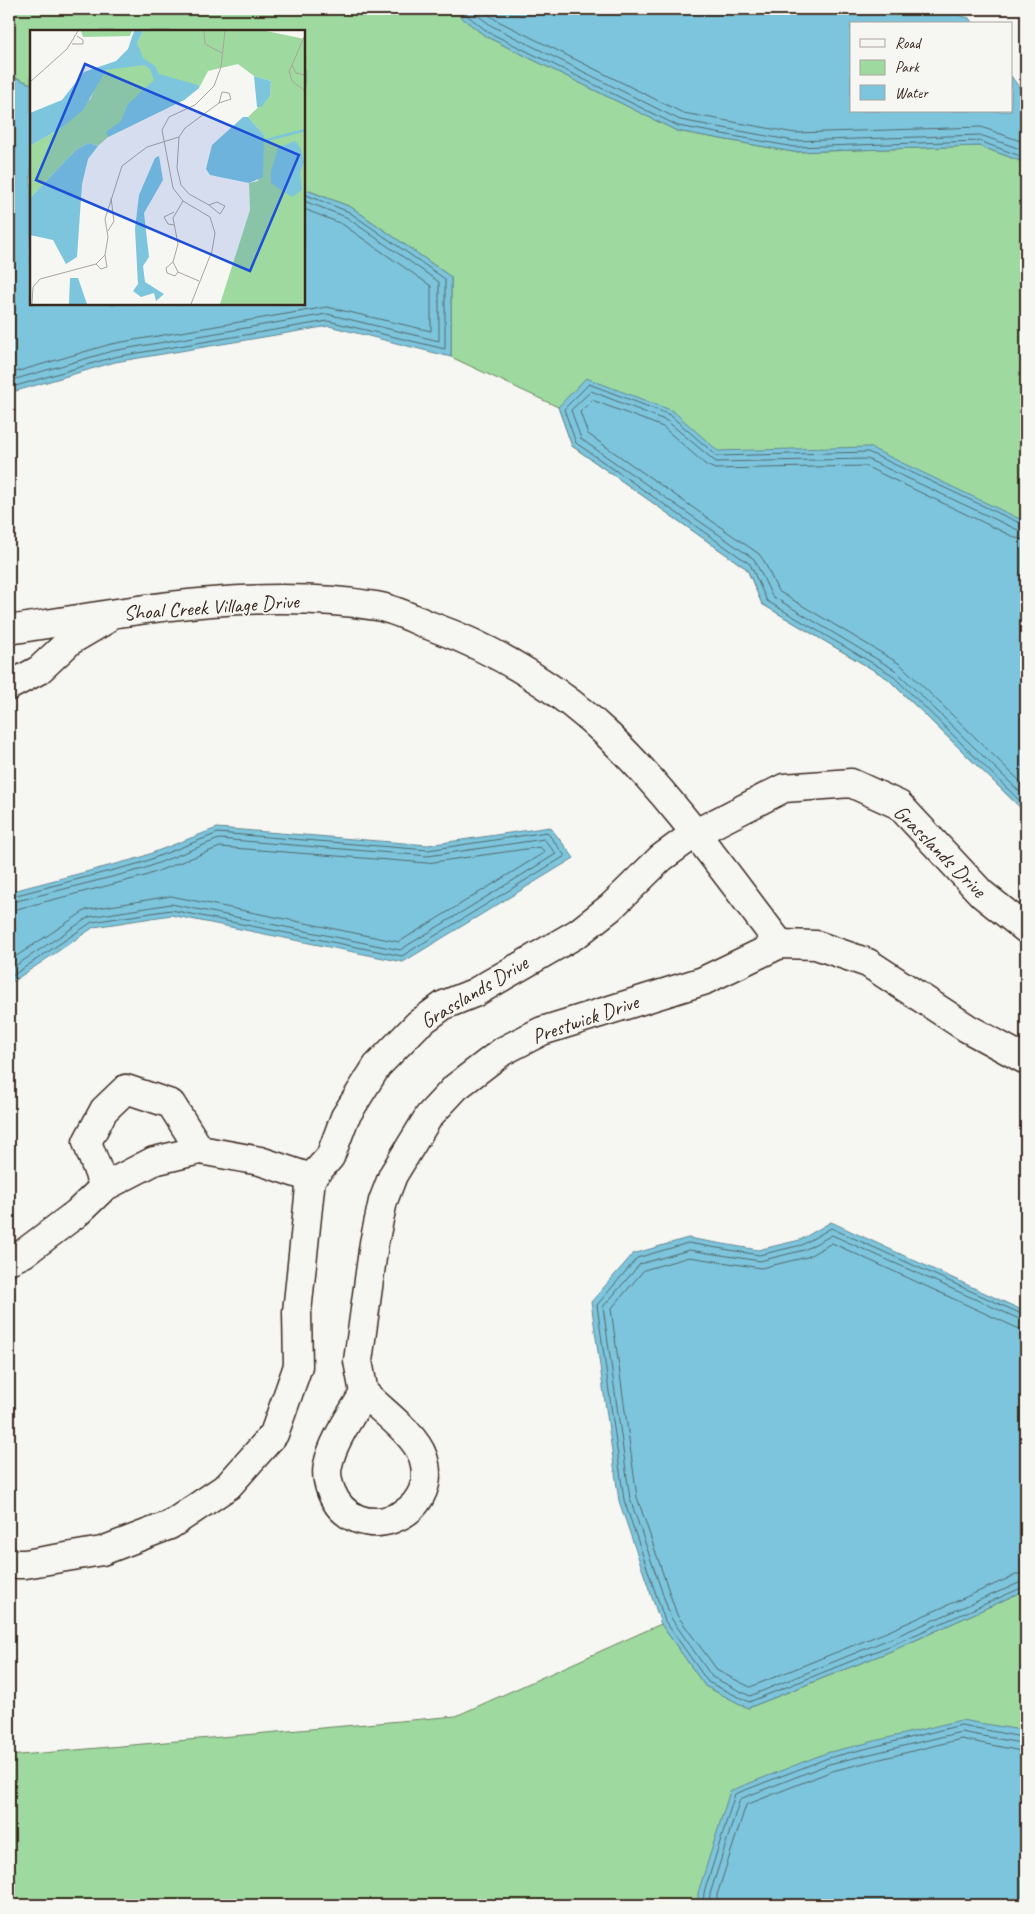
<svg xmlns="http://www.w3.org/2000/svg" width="1035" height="1914" viewBox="0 0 1035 1914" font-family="Caveat,sans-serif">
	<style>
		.green { fill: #9ed9a0; stroke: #6c825f }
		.water { fill: #7cc5dd; stroke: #628791 }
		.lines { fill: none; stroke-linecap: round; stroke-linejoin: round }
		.shore { stroke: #55686a; stroke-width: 1 }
		.street-casing { stroke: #3b2a1e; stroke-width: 31 }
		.street { stroke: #f6f6f2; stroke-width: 28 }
		.labels { text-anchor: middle; stroke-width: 4; stroke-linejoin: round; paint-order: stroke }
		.street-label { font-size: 21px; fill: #3b2a1e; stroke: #f6f6f2 }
		.inset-river { fill: none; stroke: #7cc5dd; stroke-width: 2.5 }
		.inset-road { fill: none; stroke: #aba49d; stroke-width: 1 }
		.view { fill: #1d4ed8; fill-opacity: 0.15; stroke: #1d4ed8; stroke-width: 2.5 }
		.inset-edge { fill: none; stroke: #3b2a1e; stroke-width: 2.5 }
	</style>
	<rect width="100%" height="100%" fill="#f6f6f2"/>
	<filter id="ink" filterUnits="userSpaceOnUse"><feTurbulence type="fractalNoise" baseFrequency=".02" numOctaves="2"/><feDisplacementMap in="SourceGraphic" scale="10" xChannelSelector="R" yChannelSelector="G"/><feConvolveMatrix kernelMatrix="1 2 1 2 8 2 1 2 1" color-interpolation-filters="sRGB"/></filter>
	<g filter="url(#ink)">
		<!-- green -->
		<g class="green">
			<polygon points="9,9 451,9 485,36 677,131 793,152 979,146 1026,163 1026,813 887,678 762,604 747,569 572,446 558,407 451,357 451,277 351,207 304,189 304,31 31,31 31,84 9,75"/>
			<polygon points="1026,1590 1026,1905 9,1905 9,1756 456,1716 661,1624 705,1686 748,1708 896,1649"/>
		</g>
		<!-- water -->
		<g class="water">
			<polygon points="451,9 938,9 969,18 973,24 851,24 851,111 1011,111 1011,76 1026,97 1026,163 979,146 793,152 677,131 485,36"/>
			<polygon points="9,75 31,84 31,304 304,304 304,189 351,207 451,277 451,357 329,326 115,362 9,393"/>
			<polygon points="586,378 673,411 718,451 869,447 1026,522 1026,813 887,678 762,604 747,569 572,446 558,407"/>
			<polygon points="550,827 574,858 403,962 171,915 94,927 9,984 9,892 139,858 217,828 428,845"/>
			<polygon points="831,1222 1026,1312 1026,1590 896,1649 748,1708 705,1686 661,1624 619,1501 591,1302 633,1254 688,1238 758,1250 800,1240"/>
			<polygon points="961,1720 1021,1730 1026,1734 1026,1905 698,1905 698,1893 730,1791 826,1753"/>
		</g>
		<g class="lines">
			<!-- shore -->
			<g class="shore">
				<polyline points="459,9 488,32 678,126 794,147 979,141 1026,158"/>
				<polyline points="469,9 492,26 680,120 794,141 980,135 1026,151"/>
				<polyline points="481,9 496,20 683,113 795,133 981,127 1026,143"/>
				<polyline points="9,374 111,344 327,307 431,331 431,286 342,224 304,209"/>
				<polyline points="9,381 112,351 327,314 439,341 439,282 346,217 304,201"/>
				<polyline points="9,388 114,357 328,321 445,349 445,279 349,212 304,194"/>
				<polyline points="1026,526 868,452 717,456 670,415 589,384 564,409 576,443 750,564 767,601 891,674 1026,807"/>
				<polyline points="1026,532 1020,531 867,459 716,462 667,421 591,391 571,410 581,439 754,559 772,596 895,670 1026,798"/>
				<polyline points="1026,540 1016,538 865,466 715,469 706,465 663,427 592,400 580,412 588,434 759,554 764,561 778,591 900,664 1026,787"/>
				<polyline points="9,897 141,863 218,833 428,850 547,832 565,856 402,956 171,910 92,922 9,978"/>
				<polyline points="9,903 143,869 219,839 428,856 544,839 556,854 400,950 171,904 89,917 9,970"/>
				<polyline points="9,911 145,876 220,847 427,863 540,847 545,852 399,942 171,896 86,910 9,961"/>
				<polyline points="1026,1316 831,1228 802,1245 759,1255 688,1243 637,1258 597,1305 624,1500 665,1621 708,1682 749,1702 894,1644 1026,1586"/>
				<polyline points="1026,1322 832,1235 804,1250 760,1261 689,1250 640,1264 603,1307 630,1499 671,1618 712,1677 750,1696 892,1638 1026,1580"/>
				<polyline points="1026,1330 1017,1328 832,1243 807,1257 761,1268 689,1257 644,1270 611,1309 637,1497 677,1615 718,1671 750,1687 889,1631 1018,1574 1026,1572"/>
				<polyline points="703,1905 704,1893 735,1794 828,1758 961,1725 1026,1738"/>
				<polyline points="709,1905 710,1894 740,1799 829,1764 961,1732 1026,1744"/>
				<polyline points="717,1905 717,1895 746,1805 832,1771 961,1739 1026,1752"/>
			</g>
			<!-- street casing -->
			<g class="street-casing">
				<g id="street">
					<path d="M9 630C129 611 255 587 376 606 396 609 417 621 436 628 499 651 561 690 609 736 673 798 726 874 780 944"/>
					<polyline points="9,686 39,670 70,641 104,621"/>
					<polyline points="104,1187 87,1142 104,1110 126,1089 171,1104 200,1150"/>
					<polyline points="9,1260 24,1253 77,1213 104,1187 154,1161 200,1150 260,1161 311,1178"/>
					<polyline points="364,1393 358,1361 374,1243 383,1201 393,1175 429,1116 456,1087 503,1051 542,1031 703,981 780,944 816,945 868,963 967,1028 1026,1060"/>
					<path d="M364 1393C381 1410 415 1434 423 1457 443 1517 354 1550 331 1491 328 1483 326 1473 328 1465 333 1440 352 1415 364 1393Z"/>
					<polyline points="9,1564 25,1564 102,1551 170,1525 228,1486 274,1434 298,1366 297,1312 311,1178 330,1157 345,1117 377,1066 418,1024 444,1005 474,993 578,933 611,907 661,858 694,834 784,788 851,783 899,805 982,894 1026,929"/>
				</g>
			</g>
			<!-- street -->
			<use href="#street" class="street"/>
		</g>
	</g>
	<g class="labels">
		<!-- street labels -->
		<g class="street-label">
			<text transform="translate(211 607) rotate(-4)" y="7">Shoal Creek Village Drive</text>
			<text transform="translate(940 851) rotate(45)" y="7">Grasslands Drive</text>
			<text transform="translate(474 992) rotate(-31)" y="7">Grasslands Drive</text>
			<text transform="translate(585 1019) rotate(-19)" y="7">Prestwick Drive</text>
		</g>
	</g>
	<!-- overview -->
	<g transform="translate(30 30)">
		<rect width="275" height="275" fill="#f6f6f2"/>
		<path d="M51 1H102L100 6 53 7ZM113 1H236L275 9V274H190L220 180 219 153 228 151 234 105 218 87 240 66 241 51 224 46 208 34 178 41 169 58 154 70 78 107 68 116 59 113 46 120 0 168V116L33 97 61 68 69 47 76 40 86 37 107 13Z" fill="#9ed9a0"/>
		<path d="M104 1H113L107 13 113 28 125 36 129 44 168 55 169 58 154 70 78 107 76 102 91 91 98 74 124 50 120 39 114 35 76 40 53 80 33 97 0 116V83L32 70 54 42 86 31 98 19ZM224 46 241 51 240 66 231 77H227ZM213 87H218L234 105 233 147 219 153 180 145 176 139 182 115ZM265 111 270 117 274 131 270 143 272 160 262 167 241 153V141L248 118ZM59 113 68 116 58 129 52 154 47 227 36 234 23 210 0 205V168L46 120ZM129 126 133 150 114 183 119 227 113 236 115 252 134 264 126 271 124 263 111 267 103 261 108 254 105 199 109 165 125 128ZM40 248H48L57 274H39Z" fill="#7cc5dd"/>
		<path class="inset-river" d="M233 111 275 100"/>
		<path class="inset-road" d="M174 1 175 14 192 23M275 5 262 35 266 43 275 45M42 14H53V10L47 6M262 35 259 41 262 51 275 61M0 52 37 19 48 1M192 62 199 63 201 69 189 73ZM153 171 143 188 148 214 143 232 148 242 169 251M187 172 195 176 190 184 179 175ZM179 175 159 164 151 155 147 138 149 107 155 98 189 73M144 195 138 194 134 187 144 182M78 201 84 191 81 168M143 232 136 238 137 243 145 246 148 242M66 234 71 239 77 237 75 225M2 274 3 257 10 249 66 234 75 225 78 207 75 189 92 136 117 117 149 107M161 274 182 221 185 203 180 187 153 171 143 158 132 100 139 87 165 75 184 56 191 37 195 1"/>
		<path class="view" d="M55 34 269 125 220 241 6 150Z"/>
		<rect width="275" height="275" class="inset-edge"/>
	</g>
	<!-- margin -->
	<rect width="1035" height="1914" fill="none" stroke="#f6f6f2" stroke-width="30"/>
	<rect x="15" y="15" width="1005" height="1884" fill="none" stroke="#3b2a1e" stroke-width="2" filter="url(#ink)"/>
	<!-- legend -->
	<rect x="850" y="22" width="162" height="90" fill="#f6f6f2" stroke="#aba49d"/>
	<rect x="860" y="39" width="25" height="8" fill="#f6f6f2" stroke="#aba49d"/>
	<text x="895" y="48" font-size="15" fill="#3b2a1e">Road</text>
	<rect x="860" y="60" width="25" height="15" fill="#9ed9a0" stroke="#aba49d"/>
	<text x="895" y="72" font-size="15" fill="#3b2a1e">Park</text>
	<rect x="860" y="85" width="25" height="15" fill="#7cc5dd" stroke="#aba49d"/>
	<text x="895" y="98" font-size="15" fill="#3b2a1e">Water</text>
</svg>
